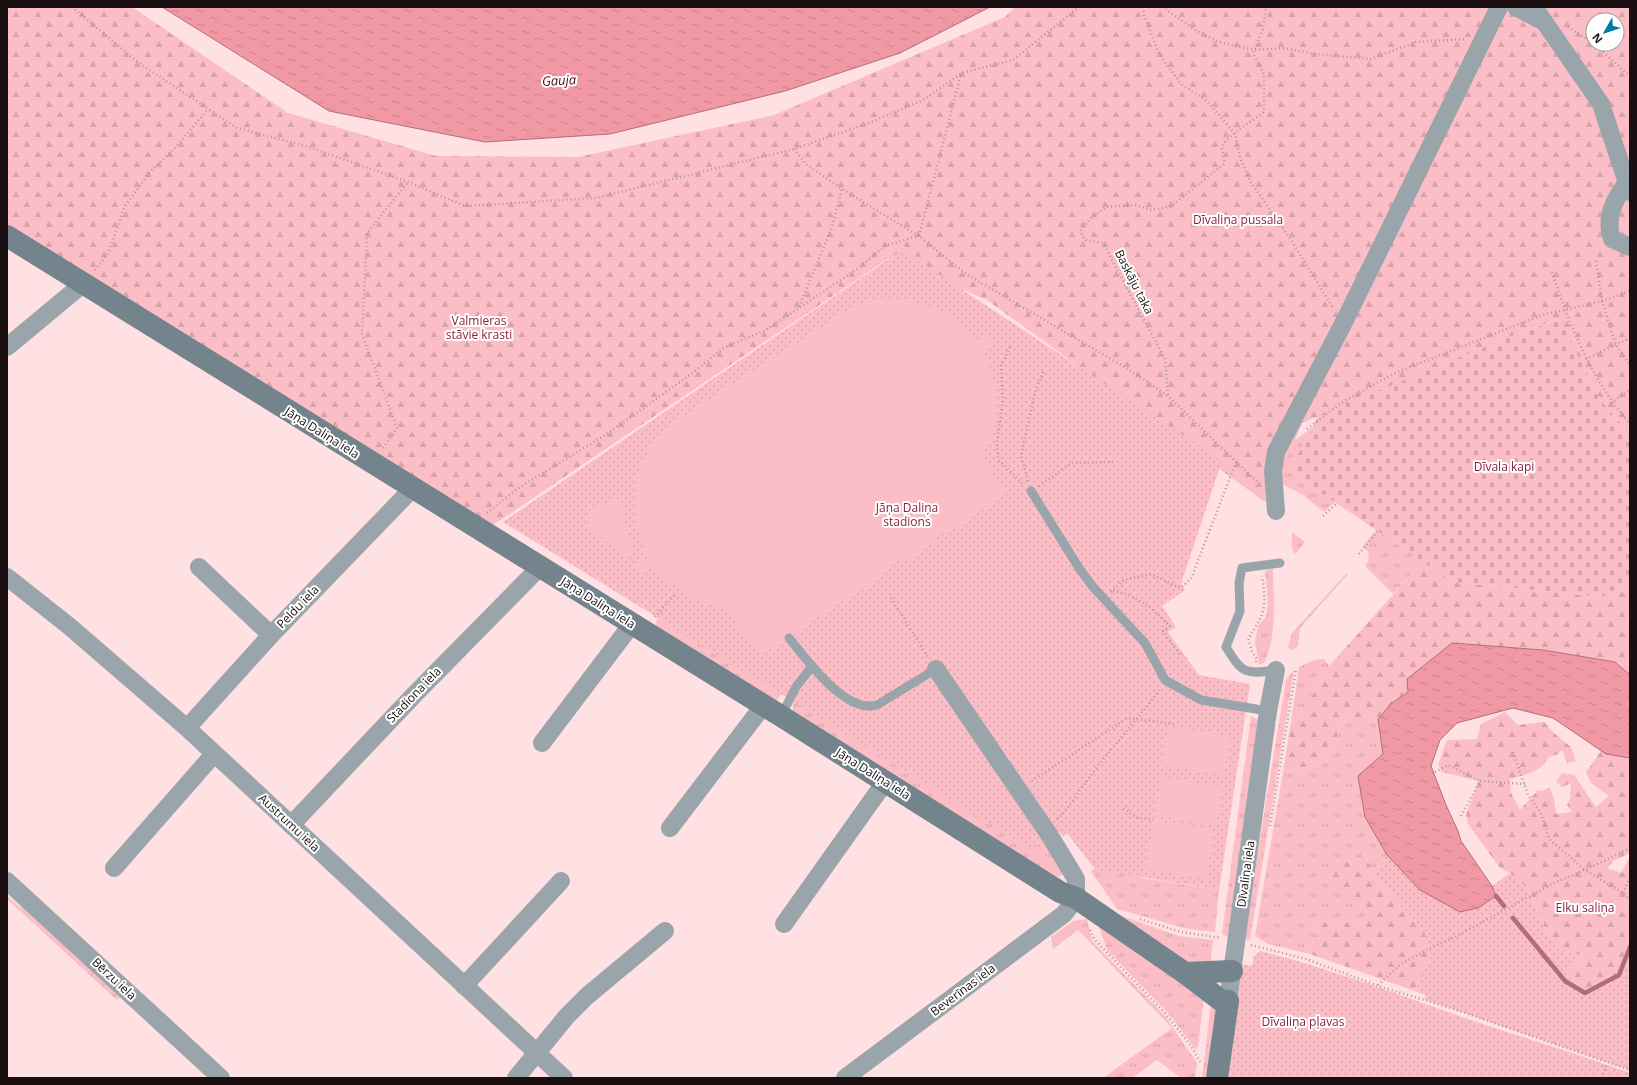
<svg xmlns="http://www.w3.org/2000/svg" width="1637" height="1085" viewBox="0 0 1637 1085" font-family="'Open Sans',sans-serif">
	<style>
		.grass { fill: url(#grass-tufts) }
		.forest { fill: url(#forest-firs); fill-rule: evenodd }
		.cemetery { fill: url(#cemetery-stones) }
		.park { fill: url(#park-dots) }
		.pitch { fill: #fcbec6 }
		.water { fill: url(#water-ripples); stroke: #b06f78 }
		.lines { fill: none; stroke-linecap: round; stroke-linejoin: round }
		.stream { stroke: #b06f78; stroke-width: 4.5 }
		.path { stroke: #ae9699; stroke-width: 2.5; stroke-dasharray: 1 3; stroke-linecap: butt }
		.lane { stroke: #99a5ab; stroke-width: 9 }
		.street { stroke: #99a5ab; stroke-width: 18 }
		.secondary { stroke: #73848c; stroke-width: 22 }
		.labels { text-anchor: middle; stroke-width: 4; stroke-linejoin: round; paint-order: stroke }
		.park-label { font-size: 12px; fill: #89223d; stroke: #fff }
		.street-label { font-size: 12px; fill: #190f10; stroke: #fff }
		.water-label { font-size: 13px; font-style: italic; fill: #56061f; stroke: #fff }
	</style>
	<defs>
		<pattern id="grass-tufts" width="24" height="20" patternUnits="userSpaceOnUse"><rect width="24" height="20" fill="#fcbec6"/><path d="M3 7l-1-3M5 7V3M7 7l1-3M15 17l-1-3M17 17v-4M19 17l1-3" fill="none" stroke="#d7a2a9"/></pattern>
		<pattern id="forest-firs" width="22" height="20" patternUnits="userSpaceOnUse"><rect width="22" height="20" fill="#fcbec6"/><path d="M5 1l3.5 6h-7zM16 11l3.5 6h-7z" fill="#d7a2a9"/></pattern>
		<pattern id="cemetery-stones" width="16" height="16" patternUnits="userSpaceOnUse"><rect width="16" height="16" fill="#fcbec6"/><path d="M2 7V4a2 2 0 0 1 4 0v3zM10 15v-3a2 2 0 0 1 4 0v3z" fill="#d7a2a9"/></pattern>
		<pattern id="park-dots" width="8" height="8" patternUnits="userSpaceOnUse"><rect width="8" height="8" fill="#fcbec6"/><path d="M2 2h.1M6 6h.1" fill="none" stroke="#d7a2a9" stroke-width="1.8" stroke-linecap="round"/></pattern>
		<pattern id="water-ripples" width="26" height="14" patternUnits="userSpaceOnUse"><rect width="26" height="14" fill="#f198a5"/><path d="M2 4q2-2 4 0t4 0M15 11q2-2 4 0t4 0" fill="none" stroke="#ce828d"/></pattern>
	</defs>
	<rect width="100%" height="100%" fill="#ffe0e3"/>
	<!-- grass -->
	<g class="grass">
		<polygon points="1313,427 1289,471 1335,502 1324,512 1303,495 1280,483 1280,458 1287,446"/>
		<polygon points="1376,530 1423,561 1393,594 1365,566 1368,561 1369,553 1363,546"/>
		<polygon points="1292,532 1305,542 1294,555 1292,548"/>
		<path d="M1273 568C1273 598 1278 635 1264 663L1259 665 1255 642 1258 626 1266 617 1268 600 1265 571Z"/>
		<polygon points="1349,573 1300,628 1298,646 1292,650 1288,648 1292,633 1346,574"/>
		<polygon points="664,611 784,691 777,700 769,699 657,632 656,621"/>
		<polygon points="1324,659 1330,666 1307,705 1291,722 1299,667 1314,660"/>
		<polygon points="1294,670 1250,940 1246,939 1244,936 1286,680"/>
		<polygon points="799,692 1043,838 1066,872 1059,877 1052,874 793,715 793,704"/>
		<polygon points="1251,716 1258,720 1229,937 1222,934"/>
		<polygon points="1347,716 1378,719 1383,754 1365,817 1387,855 1374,875 1364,853 1366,912 1363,923 1319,922 1310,954 1268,944 1255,936 1283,772 1323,764"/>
		<polygon points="1067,833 1143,878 1219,890 1215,932 1188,929 1117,909 1091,871 1095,869"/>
		<polygon points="7,896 18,906 29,911 122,996 117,1000 7,899"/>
		<polygon points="1113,913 1179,936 1213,940 1210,967 1192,965"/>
		<polygon points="1087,919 1092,941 1165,1016 1197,1063 1195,1078 1181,1078 1157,1060 1132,1078 1103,1078 1172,1028 1078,930 1053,949 1051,937 1073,921"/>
		<polygon points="1097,920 1204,996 1198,1047 1196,1050 1170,1015 1107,950"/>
		<polygon points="1211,1004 1218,1014 1209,1078 1202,1078"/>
	</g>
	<!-- forest -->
	<g class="forest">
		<path d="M7 7H132L288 113 436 156 578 157 774 115 1005 17 1015 7H1630V434L1601 401 1558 319 1512 336 1302 423 1278 482 1265 502 987 300 889 258 483 532 7 236ZM1593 20H1617V44H1593Z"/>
		<polygon points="1423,561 1453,582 1603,597 1630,579 1630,675 1615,662 1543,650 1452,643 1408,691 1392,703 1378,719 1347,716 1323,764 1283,772 1291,722 1307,705 1331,664"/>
		<path d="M1505 712 1518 725 1544 722 1555 734 1571 747 1576 761 1567 763 1562 750 1558 754 1549 757C1540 773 1526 774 1510 779L1511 793 1520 810 1538 790 1542 791 1550 787 1554 799 1556 814 1572 812 1567 805 1570 799 1571 783 1562 787 1556 782 1562 773 1574 775 1596 807 1609 796 1591 783 1586 772 1601 751 1606 754 1630 758V853L1613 861 1607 868 1621 873 1630 857V962L1583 992 1566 973 1583 955 1562 952 1546 931 1527 888 1510 873 1500 868 1468 824 1466 814 1479 781 1442 772 1438 765 1447 740 1477 739 1481 724Z"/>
		<polygon points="1364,853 1374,875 1425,932 1430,960 1415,991 1310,954 1319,922 1363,923 1366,911 1328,872"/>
	</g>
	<!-- cemetery -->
	<polygon class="cemetery" points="1559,319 1601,401 1630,434 1630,579 1603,597 1453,582 1289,471 1319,415 1512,336"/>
	<!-- park -->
	<g class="park">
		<polygon points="902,250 1222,461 1181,584 1185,590 1162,606 1176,627 1168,632 1199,675 1250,684 1219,890 1095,869 1067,833 1063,837 1059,832 1030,848 503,522"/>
		<polygon points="1387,855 1420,890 1496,896 1492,886 1510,873 1527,888 1546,931 1562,952 1583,955 1566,973 1583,992 1630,962 1630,1070 1424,999 1426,995 1415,991 1430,960 1425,932 1374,875"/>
		<path d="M1260 951C1332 969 1401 996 1471 1020 1524 1038 1578 1054 1630 1073V1078H1225L1239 964 1252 966 1254 956Z"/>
	</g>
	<!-- pitch -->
	<g class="pitch">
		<path d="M883 298C925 301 951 309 978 342L988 336 996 342 983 350C1000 386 1003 423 981 457L1006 493 947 534 945 531 935 537 937 541 909 559 907 555 880 573 882 576 817 618 816 616 809 621 810 624 764 654C748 640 736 626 726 608 695 602 673 589 653 565L642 573 636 565 648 557C624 506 632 460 674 422L854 306Z"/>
		<polygon points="622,499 625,525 634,554 625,558 589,527 590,508"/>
		<polygon points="1168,727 1231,736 1224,775 1162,766"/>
		<polygon points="1161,777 1222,786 1217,825 1155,816"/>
		<polygon points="1153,820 1214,830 1207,879 1146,870"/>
	</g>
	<!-- water -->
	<g class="water">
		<polygon points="162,7 990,7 900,53 785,91 610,134 485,142 329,111"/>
		<polygon points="1452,643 1543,650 1615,662 1630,675 1630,758 1606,754 1553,718 1513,708 1457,723 1440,740 1431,766 1446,805 1458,831 1461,841 1492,886 1496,896 1478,908 1460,912 1420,890 1387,855 1365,817 1358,776 1383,754 1378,719 1392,703 1408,692 1407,679"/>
	</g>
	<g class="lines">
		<!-- stream -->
		<g class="stream">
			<polyline points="1496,896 1504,906"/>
			<polyline points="1513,918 1565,981 1585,993 1619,975 1630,947"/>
		</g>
		<!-- path -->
		<g class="path">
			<polyline points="72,7 139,63 237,128 306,146 408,182 465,206 596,198 794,149 869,123 923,100 962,73 1013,60 1079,7"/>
			<polyline points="1143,7 1144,15 1159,54 1181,84 1207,101 1235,134 1240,157 1250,181 1291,240 1333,308"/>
			<polyline points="1162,7 1197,31 1219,42 1254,50 1284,48 1315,54 1371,59 1416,42 1466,39"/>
			<polyline points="1568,27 1593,43"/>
			<polyline points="1594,44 1630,76"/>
			<polyline points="794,149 806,164 842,189 919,236 966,274 1128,369 1168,396 1257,482"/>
			<polyline points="919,236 961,74"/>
			<polyline points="1596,261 1602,301 1616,345 1630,365"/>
			<polyline points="95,270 108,254 125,206 150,172 176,147 208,109"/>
			<path d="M1552 272C1570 327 1592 380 1630 424"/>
			<polyline points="1630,273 1630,277"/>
			<polyline points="799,307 832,227 842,189"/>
			<polyline points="1010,347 1001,366 1003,400 997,443 998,459 1023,484"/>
			<polyline points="1586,359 1630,338"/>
			<path d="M1168 395 1165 359 1103 243 1086 240 1082 236 1081 230 1090 219 1106 207 1136 205 1150 210 1170 207 1224 164C1225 158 1221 149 1222 146 1229 134 1253 121 1264 112V74L1253 53 1263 29 1266 7"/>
			<polyline points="1611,403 1630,390"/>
			<polyline points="1307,429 1344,401 1395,373 1542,315 1602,301 1630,291"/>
			<polyline points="383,448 397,428 362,334 367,233 408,182"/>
			<polyline points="1028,481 1021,455 1035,393 1044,370"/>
			<polyline points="1039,486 1072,463 1116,462"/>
			<polyline points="487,513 520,487 607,434 694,372 723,348 766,330 860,267 885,246 918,236"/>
			<polyline points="1323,516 1337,503"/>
			<polyline points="1359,554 1378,531"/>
			<path d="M1113 591C1138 595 1152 609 1170 626L1163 631 1181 656"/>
			<polyline points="1111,592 1124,580 1151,574 1180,588 1191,579 1236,462"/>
			<polyline points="891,598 928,657"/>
			<polyline points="655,617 675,595"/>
			<path d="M1256 662 1257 659 1252 651 1248 639C1265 613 1267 608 1262 576"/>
			<polyline points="1513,752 1528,795 1541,813 1549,839 1585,870 1630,848"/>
			<polyline points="1435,772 1448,765 1480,781"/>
			<polyline points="1032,781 1127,718 1174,724"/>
			<polyline points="1124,808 1135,817 1153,820"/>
			<polyline points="1461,816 1480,781 1525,784"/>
			<polyline points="1057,819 1062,815 1097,767 1148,705 1159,690"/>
			<polyline points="1270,826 1296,669"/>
			<polyline points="1623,893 1630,878"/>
			<polyline points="1140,919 1181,932 1221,938"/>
			<polyline points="1090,930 1094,939 1165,1013 1191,1046 1200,1062"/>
			<polyline points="1251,945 1306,959 1378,986 1454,1009 1630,1070"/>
			<polyline points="1630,977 1630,999"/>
			<polyline points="1378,985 1401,964 1434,946 1455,937 1554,883 1585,870 1623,893 1630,900"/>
			<polyline points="1602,1078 1607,1063"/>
		</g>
		<!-- lane -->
		<g class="lane">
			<polyline points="1031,491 1079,568 1093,587 1145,643 1165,680 1201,700 1268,711"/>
			<path d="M789 638C807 660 845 714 877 705L936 669"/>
			<path d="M1276 670C1245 675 1242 673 1226 647L1240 611 1239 583 1242 568 1280 563"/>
			<polyline points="781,716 796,687 812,666"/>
		</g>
		<!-- street -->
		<g class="street">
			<polyline points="1516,7 1544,22"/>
			<polyline points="1534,7 1601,104 1630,192"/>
			<path d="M1627 183C1614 199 1605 219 1612 239L1630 247"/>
			<polyline points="7,347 84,283"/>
			<polyline points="1276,511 1273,471 1276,452 1343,324 1499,7"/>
			<polyline points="199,567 271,635"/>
			<polyline points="7,577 69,626 187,728 564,1078"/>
			<polyline points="187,728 271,635 412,489"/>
			<polyline points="542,743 632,624"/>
			<polyline points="291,825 414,695 540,567"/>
			<polyline points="670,828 763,706"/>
			<polyline points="114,868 214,754"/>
			<polyline points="7,881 221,1078"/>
			<polyline points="784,924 885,782"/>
			<polyline points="464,986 561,881"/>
			<polyline points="1228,1001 1268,711 1276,670"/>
			<polyline points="516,1078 567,1016 587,996 665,931"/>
			<polyline points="845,1078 1064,914 1076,898 1076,879 1050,836 936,669"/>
		</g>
		<!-- secondary -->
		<g class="secondary">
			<polyline points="7,236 781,716 1060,892 1076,898 1185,973 1227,1005"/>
			<polyline points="1185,973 1232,971"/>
			<polyline points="1217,1078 1228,1001"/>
		</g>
	</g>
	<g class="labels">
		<!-- park labels -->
		<g class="park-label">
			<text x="1238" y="224">Dīvaliņa pussala</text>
			<text x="479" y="325">Valmieras<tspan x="479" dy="14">stāvie krasti</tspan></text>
			<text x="1504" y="471">Dīvala kapi</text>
			<text x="907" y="512">Jāņa Daliņa<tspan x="907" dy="14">stadions</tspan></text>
			<text x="1585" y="912">Elku saliņa</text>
			<text x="1303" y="1026">Dīvaliņa pļavas</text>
		</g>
		<!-- street labels -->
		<g class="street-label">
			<text transform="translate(1134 282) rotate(63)" y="4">Baskāju taka</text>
			<text transform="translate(322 433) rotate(32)" y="4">Jāņa Daliņa iela</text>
			<text transform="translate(598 603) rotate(32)" y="4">Jāņa Daliņa iela</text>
			<text transform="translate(298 607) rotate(-46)" y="4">Peldu iela</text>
			<text transform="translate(414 695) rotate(-46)" y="4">Stadiona iela</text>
			<text transform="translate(873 774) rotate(32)" y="4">Jāņa Daliņa iela</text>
			<text transform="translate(289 823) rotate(43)" y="4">Austrumu iela</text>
			<text transform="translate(1246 874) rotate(-82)" y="4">Dīvaliņa iela</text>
			<text transform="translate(114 979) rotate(43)" y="4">Bērzu iela</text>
			<text transform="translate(963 990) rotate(-37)" y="4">Beverīnas iela</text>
		</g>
		<!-- water labels -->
		<g class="water-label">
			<text transform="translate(559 80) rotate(-3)" y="5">Gauja</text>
		</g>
	</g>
	<!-- border -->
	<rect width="1637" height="1085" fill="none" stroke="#190f10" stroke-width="16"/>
	<!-- north arrow -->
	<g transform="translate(1605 32) rotate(231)"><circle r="19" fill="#ffffff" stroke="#a39f9f"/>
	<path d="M0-3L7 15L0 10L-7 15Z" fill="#007ca2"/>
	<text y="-6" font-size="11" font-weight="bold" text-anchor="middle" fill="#190f10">N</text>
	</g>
</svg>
